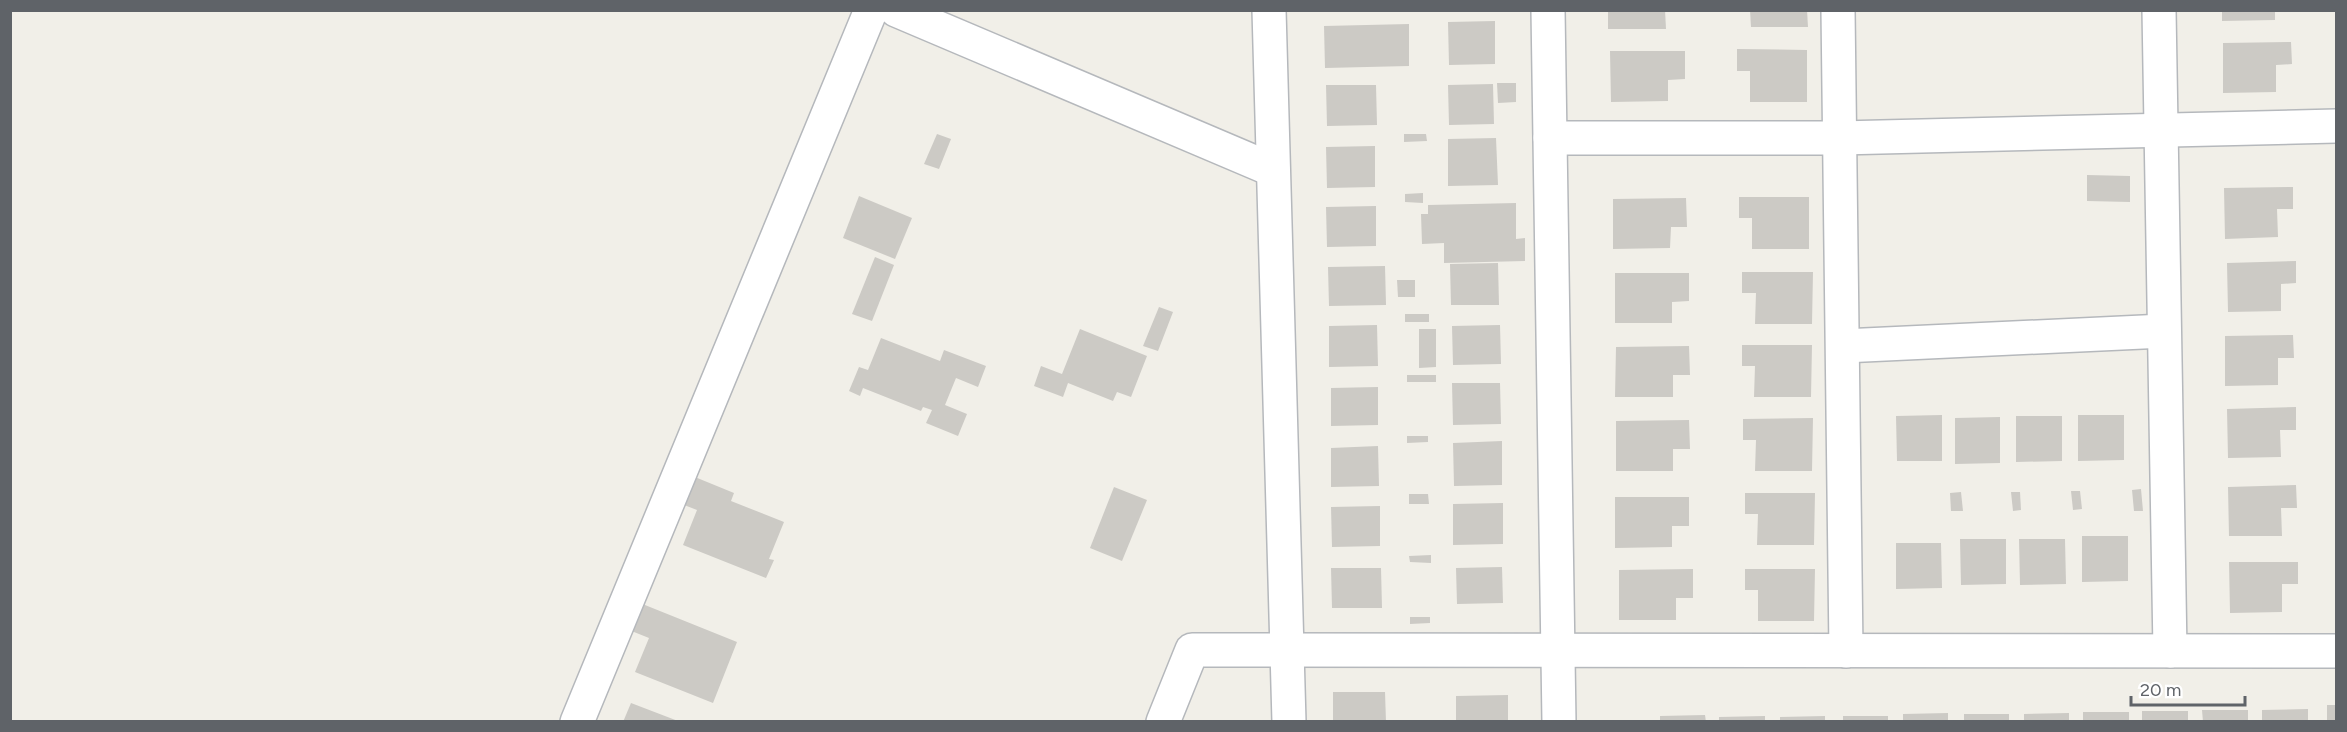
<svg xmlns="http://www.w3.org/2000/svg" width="2347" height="732" viewBox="0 0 2347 732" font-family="Figtree,sans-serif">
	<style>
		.building { fill: #cccac5 }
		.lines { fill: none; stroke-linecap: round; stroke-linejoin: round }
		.minor-casing { stroke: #b5b8bc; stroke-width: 36 }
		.minor { stroke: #fff; stroke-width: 33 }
	</style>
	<rect width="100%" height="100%" fill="#f1efe8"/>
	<!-- building -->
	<g class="building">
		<polygon points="1608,10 1665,10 1666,29 1608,29"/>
		<polygon points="1750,10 1807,10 1808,27 1751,27"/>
		<polygon points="2222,10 2275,10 2275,20 2222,21"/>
		<polygon points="1495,21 1495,64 1449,65 1448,22"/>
		<polygon points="1409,24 1409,66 1325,68 1324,26"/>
		<polygon points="2291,42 2292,64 2276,65 2276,92 2223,93 2223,43"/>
		<polygon points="1737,49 1807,50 1807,102 1750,102 1750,71 1737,71"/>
		<polygon points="1610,51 1685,51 1685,79 1668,80 1668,101 1611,102"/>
		<polygon points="1497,83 1516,83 1516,102 1498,103"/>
		<polygon points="1493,84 1494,124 1449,125 1448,85"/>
		<polygon points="1326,85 1376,85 1377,125 1327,126"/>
		<polygon points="937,134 951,139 939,169 924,164"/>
		<polygon points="1404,134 1426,134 1427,141 1404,142"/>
		<polygon points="1496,138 1498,185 1448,186 1448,139"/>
		<polygon points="1375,146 1375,187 1327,188 1326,147"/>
		<polygon points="2087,175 2130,176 2130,202 2087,201"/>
		<polygon points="2293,187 2293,209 2277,209 2278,237 2225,239 2224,188"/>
		<polygon points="1423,193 1423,203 1405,202 1405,194"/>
		<polygon points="859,196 912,218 895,259 843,238"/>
		<polygon points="1739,197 1809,197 1809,249 1752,249 1752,218 1739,218"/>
		<polygon points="1686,198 1687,227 1671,227 1670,248 1613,249 1613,199"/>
		<polygon points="1516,203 1516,239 1525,238 1525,261 1444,263 1444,243 1422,244 1421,214 1428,214 1428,205"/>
		<polygon points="1376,206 1376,246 1327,247 1326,207"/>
		<polygon points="875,257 894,265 872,321 852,314"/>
		<polygon points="2296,261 2296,283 2281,284 2281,311 2228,312 2227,263"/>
		<polygon points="1498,263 1499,305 1451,305 1450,264"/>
		<polygon points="1385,266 1386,305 1329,306 1328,267"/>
		<polygon points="1742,272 1813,272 1812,324 1755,324 1756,293 1742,293"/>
		<polygon points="1615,273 1689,273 1689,301 1672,302 1672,323 1615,323"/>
		<polygon points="1397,280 1415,280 1415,297 1398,297"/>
		<polygon points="1159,307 1173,312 1158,351 1143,346"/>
		<rect x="1405" y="314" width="24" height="8"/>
		<polygon points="1377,325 1378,366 1329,367 1329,326"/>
		<polygon points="1500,325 1501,364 1453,365 1452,326"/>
		<polygon points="1080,329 1147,356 1131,397 1117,392 1113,401 1068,383 1063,397 1034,386 1041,366 1062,374"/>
		<polygon points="1419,329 1436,329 1436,367 1419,368"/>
		<polygon points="2293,335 2294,358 2278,358 2278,385 2225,386 2225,336"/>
		<polygon points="881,338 940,361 944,350 986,366 978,387 956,378 945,405 967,414 958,436 926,423 932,410 923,407 921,411 863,388 860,396 849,391 859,367 868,370"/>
		<polygon points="1742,345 1812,345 1811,397 1754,397 1755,366 1742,366"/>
		<polygon points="1689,346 1690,375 1673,375 1673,397 1615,397 1616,347"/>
		<rect x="1407" y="375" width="29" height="7"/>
		<polygon points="1452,383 1500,383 1501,424 1453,425"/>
		<polygon points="1378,387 1378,425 1331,426 1331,388"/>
		<polygon points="2296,407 2296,430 2280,430 2281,457 2228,458 2227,409"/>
		<polygon points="1942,415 1942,461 1897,461 1896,416"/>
		<polygon points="2078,415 2124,415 2124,460 2078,461"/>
		<polygon points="2016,416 2062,416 2062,461 2016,462"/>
		<polygon points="2000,417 2000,463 1955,464 1955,418"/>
		<polygon points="1813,418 1812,471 1755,471 1756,440 1743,440 1743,419"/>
		<polygon points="1689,420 1690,449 1673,449 1673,471 1616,471 1616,421"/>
		<polygon points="1407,436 1428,436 1428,442 1407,443"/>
		<polygon points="1502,441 1502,485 1454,486 1453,443"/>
		<polygon points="1378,446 1379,486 1331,487 1331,448"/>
		<polygon points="690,475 734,493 731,501 784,522 769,559 774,560 766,578 683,545 697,510 679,503"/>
		<polygon points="2296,485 2297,508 2281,508 2282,536 2229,536 2228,487"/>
		<polygon points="1114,487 1147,500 1122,561 1090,548"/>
		<polygon points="2141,489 2143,511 2134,511 2132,490"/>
		<polygon points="2071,491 2080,491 2082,509 2073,510"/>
		<polygon points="1961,492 1963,511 1951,511 1950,493"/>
		<polygon points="2011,492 2020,492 2021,510 2013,511"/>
		<polygon points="1745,493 1815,493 1814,545 1757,545 1758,514 1745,514"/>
		<polygon points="1409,494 1428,494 1429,504 1409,504"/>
		<polygon points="1615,497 1689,497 1689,526 1672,526 1672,547 1615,548"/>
		<polygon points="1503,503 1503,544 1453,545 1453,504"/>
		<polygon points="1380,506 1380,546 1332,547 1331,507"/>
		<polygon points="2082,536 2128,536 2128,581 2082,582"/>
		<polygon points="1960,539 2006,539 2006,584 1961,585"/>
		<polygon points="2019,539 2065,539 2066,584 2020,585"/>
		<polygon points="1896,543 1941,543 1942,588 1896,589"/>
		<polygon points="1431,555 1431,563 1410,562 1409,556"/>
		<polygon points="2229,562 2298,562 2298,584 2282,584 2282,612 2230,613"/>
		<polygon points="1502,567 1503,603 1457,604 1456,568"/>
		<polygon points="1331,568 1381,568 1382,608 1332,608"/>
		<polygon points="1693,569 1693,598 1676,598 1676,620 1619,620 1619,570"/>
		<polygon points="1745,569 1815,569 1814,621 1758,621 1758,590 1745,590"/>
		<polygon points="640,603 737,642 713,703 635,672 649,638 629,630"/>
		<polygon points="1410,617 1430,617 1430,623 1410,624"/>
		<polygon points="1333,692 1385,692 1386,722 1333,722"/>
		<polygon points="1508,695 1508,722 1456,722 1456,696"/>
		<polygon points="631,703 678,721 678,722 623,722"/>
		<rect x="2327" y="705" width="9" height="17"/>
		<polygon points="2308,709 2308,722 2262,722 2262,710"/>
		<polygon points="2202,710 2248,710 2248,722 2203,722"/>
		<rect x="2142" y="711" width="46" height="11"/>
		<rect x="2083" y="712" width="46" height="10"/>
		<polygon points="1948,713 1948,722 1903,722 1903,714"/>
		<polygon points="2069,713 2069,722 2024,722 2024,714"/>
		<rect x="1964" y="714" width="45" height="8"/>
		<polygon points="1705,715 1706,722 1660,722 1660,716"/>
		<polygon points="1765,716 1765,722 1719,722 1719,717"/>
		<polygon points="1825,716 1825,722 1780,722 1780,717"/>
		<rect x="1843" y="716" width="45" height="6"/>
	</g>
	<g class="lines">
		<!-- minor casing -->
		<g class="minor-casing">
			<g id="minor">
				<polyline points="896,10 1273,170"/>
				<polyline points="1269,10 1289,722"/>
				<polyline points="1548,10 1559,722"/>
				<polyline points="1838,10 1846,651"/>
				<polyline points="2159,10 2170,651"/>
				<polyline points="1550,138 1840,138 2336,126"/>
				<polyline points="1843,346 2164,331"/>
				<polyline points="577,722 871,10"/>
				<polyline points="1163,722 1192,650 2336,651"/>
			</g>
		</g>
		<!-- minor -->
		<use href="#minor" class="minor"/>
	</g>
	<!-- border -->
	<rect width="2347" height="732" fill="none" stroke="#5f6368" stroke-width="24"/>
	<!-- scale -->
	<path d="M2131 696v9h114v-9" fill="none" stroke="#5f6368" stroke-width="3"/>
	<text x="2140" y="696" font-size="18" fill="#5f6368" stroke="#ffffff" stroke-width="4.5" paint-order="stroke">20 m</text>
</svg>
